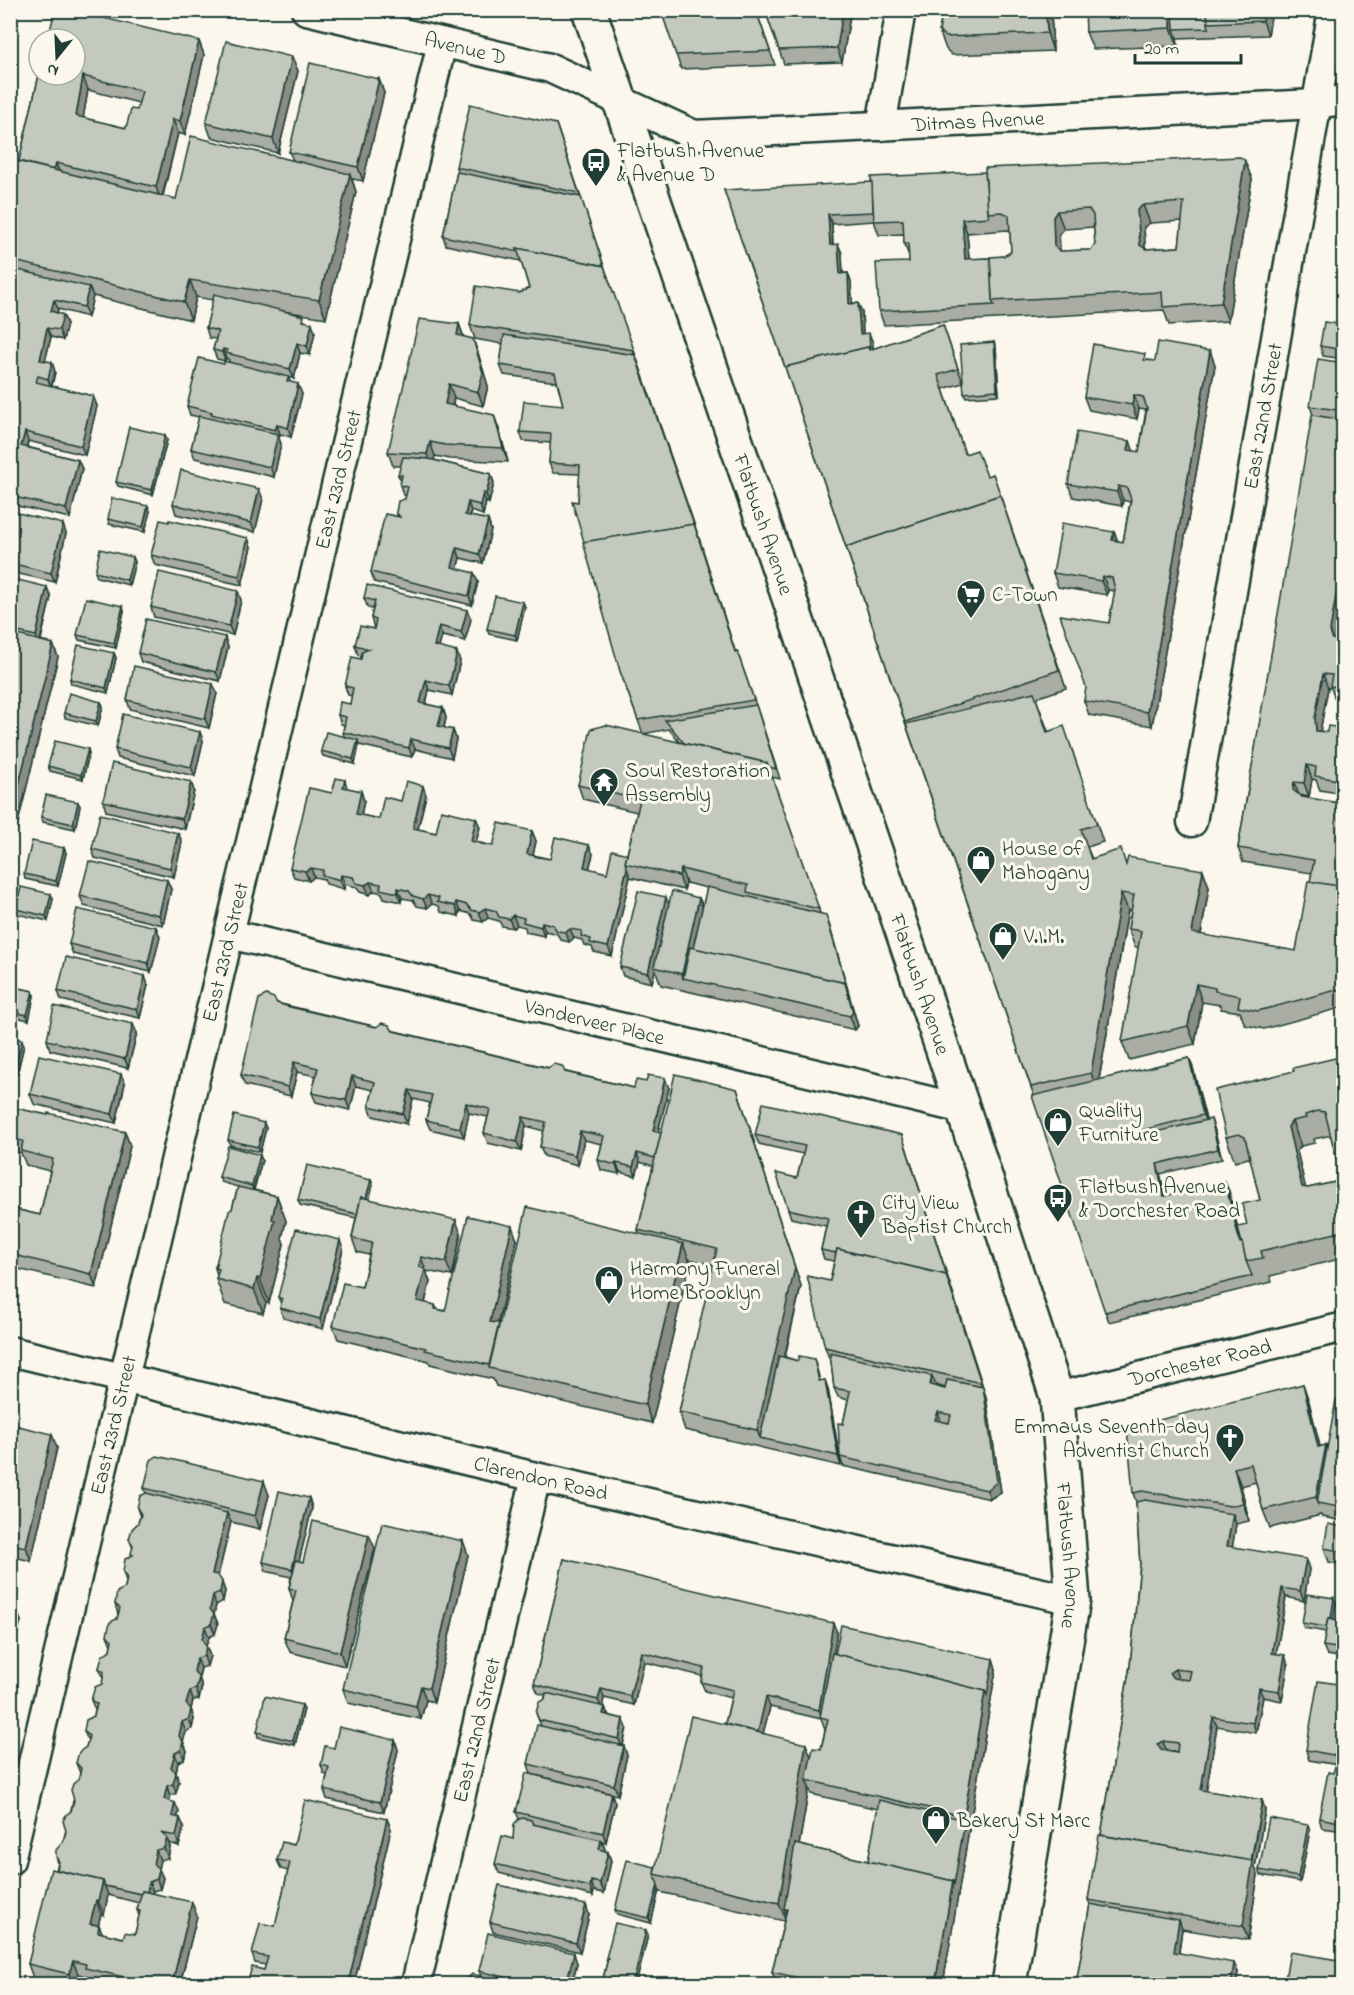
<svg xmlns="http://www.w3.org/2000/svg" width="1354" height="1995" viewBox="0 0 1354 1995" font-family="'Indie Flower',sans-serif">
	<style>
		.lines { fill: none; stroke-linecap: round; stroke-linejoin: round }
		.minor-casing { stroke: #1f3d34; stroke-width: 33 }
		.primary-casing { stroke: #1f3d34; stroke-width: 38 }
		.minor { stroke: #fbf7ec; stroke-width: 28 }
		.primary { stroke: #fbf7ec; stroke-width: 33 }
		.wall { fill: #a9ada3; stroke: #1f3d34; stroke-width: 1.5; fill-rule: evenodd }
		.shaded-wall { fill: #898d85; stroke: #1f3d34; stroke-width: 1.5 }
		.building { fill: #c4c9be; stroke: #1f3d34; stroke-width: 1.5; fill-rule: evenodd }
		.labels { text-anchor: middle; stroke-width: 6; stroke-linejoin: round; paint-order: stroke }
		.street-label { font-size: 21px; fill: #1f3d34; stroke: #fbf7ec }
		.poi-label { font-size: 21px; fill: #1f3d34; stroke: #fbf7ec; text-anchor: start }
	</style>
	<rect width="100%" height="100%" fill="#fbf7ec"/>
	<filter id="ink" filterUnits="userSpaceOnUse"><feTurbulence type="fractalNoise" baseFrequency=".0167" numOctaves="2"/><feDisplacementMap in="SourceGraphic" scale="12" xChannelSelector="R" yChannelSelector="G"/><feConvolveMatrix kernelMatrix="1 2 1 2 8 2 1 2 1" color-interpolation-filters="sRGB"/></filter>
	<g filter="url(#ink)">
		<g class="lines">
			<!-- minor casing -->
			<g class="minor-casing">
				<g id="minor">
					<path id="s1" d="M306 10 550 68 694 135 1316 104 1344 100"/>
					<polyline points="881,126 901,10"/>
					<path id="s2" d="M1192 822 1333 10"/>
					<path id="s3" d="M229 934 963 1109"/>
					<path id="s4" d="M10 1351 536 1477 1073 1600"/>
					<path id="s5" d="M1057 1397 1344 1327"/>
					<path id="s6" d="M10 1860 229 934 442 43"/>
					<path id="s7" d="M416 1984 536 1477"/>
				</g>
			</g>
			<!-- primary casing -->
			<g class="primary-casing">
				<g id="primary">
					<path id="s8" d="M589 10 963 1109 1057 1397 1073 1600 1009 1984"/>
				</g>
			</g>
			<!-- minor -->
			<use href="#minor" class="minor"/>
			<!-- primary -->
			<use href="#primary" class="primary"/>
		</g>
		<!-- wall -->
		<g class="wall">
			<polygon points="661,10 756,10 775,65 681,69"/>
			<polygon points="765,10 851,10 842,62 784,64"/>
			<polygon points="943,10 1272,10 1268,35 1177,38 1178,46 1093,49 1086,32 1086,11 1051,12 1053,51 952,55 946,49 939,31"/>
			<path d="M199 41 204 55 185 135 178 133 163 196 176 199 293 160 289 152 379 79 384 93 363 181 352 179 356 192 326 318 283 311 305 321 315 332 310 355 300 353 294 379 289 377 290 382 302 394 291 437 280 434 279 438 281 444 274 477 195 458 191 449 199 417 190 415 187 406 224 364 230 363 228 359 226 358 225 361 217 359 213 350 216 339 209 338 206 328 213 300 196 297 191 320 93 296 88 317 58 309 57 313 63 315 67 324 63 340 51 337 45 361 52 362 55 372 52 386 93 396 97 406 85 455 28 441 27 447 78 460 82 469 70 518 13 505 11 511 66 533 55 582 10 572V185L19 161 39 75ZM88 90 139 103 137 110 126 128 83 118Z"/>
			<polygon points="292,57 298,71 278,153 211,137 206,123"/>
			<polygon points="556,124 608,279 699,538 735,652 737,651 759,714 780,779 772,777 820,913 829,924 858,1026 855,1030 661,985 655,969 652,983 623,976 620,967 669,905 699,898 703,906 707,888 686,883 684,890 630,877 612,956 594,952 592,947 584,945 582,940 574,938 569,942 561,940 557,934 545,931 544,936 526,932 525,927 517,925 513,928 502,926 499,921 488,918 483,922 474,920 471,914 460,911 459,916 441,912 439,906 432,904 427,908 417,906 413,900 402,898 401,902 384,898 382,893 374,891 369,895 360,892 356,887 345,884 344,889 326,884 324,879 314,877 309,881 294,877 290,868 345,780 347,788 361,791 364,801 361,815 379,819 401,801 426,795 418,829 436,833 476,818 480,827 476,842 493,846 532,831 536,841 533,855 550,859 593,854 589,869 607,873 627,854 637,812 583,799 578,785 679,742 669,729 643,734 620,671 578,502 580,474 553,473 549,463 551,443 523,441 520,432 563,405 557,382 504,375 500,365 503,344 475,339 470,325 520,293 529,288 521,261 446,245 443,236 457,172 456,167"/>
			<path d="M1252 179 1228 321 1169 325 1164 310 884 325 879 311 909 262V256L904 243V234L879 235 874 221 832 224 833 244 842 253 843 273H848L851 282 852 303H858L862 312 863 334 873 343V349L943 325 963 383 943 389 965 454 987 476 993 474 1066 688 1036 698 1048 731 1070 744 1103 842 1087 847 1092 859 1126 864 1203 870 1209 887 1201 935 1296 951 1312 873 1243 862 1238 848 1313 415 1310 406 1344 363V598L1336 639 1342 641 1344 634V701L1335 699 1331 688H1328L1320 731 1327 732 1344 728V794L1320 790 1316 780 1312 779 1309 797 1299 795 1302 797 1344 804V1007L1264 1029 1245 1025 1240 1012 1221 1009 1220 1005 1202 1002 1195 1044 1129 1060 1122 1042 1139 947H1135L1128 929 1131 911 1128 910 1099 1080 1189 1058 1193 1068 1206 1120 1214 1128 1222 1159 1160 1174 1166 1196 1229 1191 1241 1242 1247 1225 1260 1200 1251 1160 1248 1158 1235 1162 1226 1137 1294 1071 1344 1056V1258L1270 1276 1272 1282 1109 1322 1034 1096 905 722 785 367 724 190ZM1182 221 1179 247 1145 249 1144 227 1150 223ZM1094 227 1095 245 1091 250 1060 251 1059 234 1064 229ZM1008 230 1010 231 1011 252 1004 256 990 258 969 259 967 233ZM1327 1136H1331L1341 1178 1335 1182 1308 1188H1305L1297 1151 1301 1146 1315 1143 1314 1139Z"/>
			<polygon points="459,324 464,337 473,339 478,353 488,386 483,406 454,398 453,405 499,429 508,462 450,459 435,456 434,460 491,474 494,483 489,503 486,502 483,515 471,511 470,516 488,520 491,530 483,563 460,558 457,569 474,573 478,582 472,605 374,582 371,572 398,517 396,512 405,499 406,495 403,495 400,485 401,481 398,475 401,466 393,466 388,452"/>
			<polygon points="1344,325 1344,359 1323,356 1320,346"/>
			<polygon points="994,342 996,347 999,395 966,397 964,393"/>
			<polygon points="1210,351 1215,365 1152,726 1089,715 1084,701 1109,623 1115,591 1108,590 1107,595 1058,587 1053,573 1114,532 1118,541 1123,542 1130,502 1123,500 1122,506 1073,497 1068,484 1130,441 1133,451 1139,452 1146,410 1139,409 1137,419 1089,410 1084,397 1147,360 1155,361"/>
			<polygon points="165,435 167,440 153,495 118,486 116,482"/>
			<polygon points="263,499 255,532 176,514 173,504"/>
			<polygon points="148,506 150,511 145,532 109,524 108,519"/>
			<polygon points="248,538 251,547 242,585 155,565 151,555"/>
			<polygon points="133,557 135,562 129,585 97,577 95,572"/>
			<polygon points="10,578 51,597 41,640 53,644 58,657 10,856"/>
			<polygon points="364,598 471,619 465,641 442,636 439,647 460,661 452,695 429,690 426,704 443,708 446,718 444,728 453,730 456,739 452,758 415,749 412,757 359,745 355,764 323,756 321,751 344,736 343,732 344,725 341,724 338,715 350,704 352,696 348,695 345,686 361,659 361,656 358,655 355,645 374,629 371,618 373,609 368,608"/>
			<polygon points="241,600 233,635 154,617 151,607"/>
			<polygon points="523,602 525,607 517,640 489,634 487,629"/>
			<polygon points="124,611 116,648 79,640 77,635"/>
			<polygon points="228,647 220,681 141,662 138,653"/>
			<polygon points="114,653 116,658 108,693 71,684 70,679"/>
			<polygon points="217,693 209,728 130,709 127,700"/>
			<polygon points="101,702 103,706 98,726 65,718 64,713"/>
			<polygon points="200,732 203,741 195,776 118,758 115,749"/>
			<polygon points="88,749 89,754 83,779 50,771 48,766"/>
			<polygon points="191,782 194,791 185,829 106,811 103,801"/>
			<polygon points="80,806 75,829 43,822 41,817"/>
			<polygon points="178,833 182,842 174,877 95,858 92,849"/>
			<polygon points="64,848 66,853 58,886 25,879 24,874"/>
			<polygon points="167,880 171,889 163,925 84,906 80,896"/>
			<polygon points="53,899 48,921 17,914 16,909"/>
			<polygon points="156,927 160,937 151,972 73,954 69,944"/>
			<polygon points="148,985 140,1018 61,1000 58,991"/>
			<polygon points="10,986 33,991 34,996 29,1020 10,1016"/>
			<polygon points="277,1003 634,1088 669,1088 658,1132 661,1133 737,1089 801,1286 785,1357 798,1361 814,1359 820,1381 825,1380 828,1389 841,1466 685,1430 679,1412 714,1265 689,1259 690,1262 652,1423 496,1386 493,1379 430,1364 429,1361 338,1339 333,1326 362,1287 369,1255 357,1252 352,1238 356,1218 300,1205 298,1200 371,1180 373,1185 369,1199 461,1234 452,1276 426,1271 430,1282 425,1303 435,1305 437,1309 445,1311 517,1240 498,1323 499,1325 639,1233 638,1230 653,1166 640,1162 636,1176 620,1172 619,1174 601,1170 598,1160 602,1144 584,1140 578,1165 544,1156 540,1147 544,1131 526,1126 521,1151 488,1143 484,1133 488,1117 469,1113 464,1137 430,1129 426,1120 430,1103 413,1099 407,1124 373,1116 369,1106 373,1090 356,1086 350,1110 316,1102 312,1093 316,1076 297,1072 291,1096 245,1085 241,1075"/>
			<polygon points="137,1033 128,1068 50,1050 47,1040"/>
			<polygon points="10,1037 24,1045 17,1074 10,1073"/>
			<polygon points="125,1083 116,1123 34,1104 30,1094"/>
			<polygon points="10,1107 125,1132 130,1146 96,1288 10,1267 10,1208 40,1215 50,1171 26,1165 21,1153 10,1150"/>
			<polygon points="266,1128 260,1152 230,1145 228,1140"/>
			<path d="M755 1135 905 1144 986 1397 1001 1492 990 1499 843 1466 840 1457 843 1424 848 1400 838 1397 834 1388 831 1361H830L825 1347 830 1281 834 1261 824 1259 821 1250 826 1226 791 1218 788 1209 797 1178 803 1154 759 1144ZM936 1385 945 1388V1389L935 1387Z"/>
			<polygon points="262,1160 254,1190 277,1196 286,1221 282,1238 284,1244 269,1303 266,1303 263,1313 225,1304 216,1279 217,1275 215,1268 232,1209 238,1187 221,1182 219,1177"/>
			<polygon points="343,1249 323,1329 283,1318 280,1308 281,1304 278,1297"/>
			<path d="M1303 1384 1309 1402 1320 1447 1326 1445 1327 1449 1344 1398V1521L1322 1517 1321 1515 1270 1528 1263 1510 1256 1482 1241 1486 1249 1521 1236 1524 1232 1547 1309 1569 1304 1601 1286 1597 1276 1654 1288 1665 1282 1701 1263 1697 1256 1733 1217 1726 1206 1791 1262 1800 1265 1810 1255 1867 1258 1875 1248 1940 1182 1929 1179 1953 1238 1972 1236 1984H1076L1090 1904 1088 1900 1101 1835 1130 1666 1140 1564 1136 1502 1133 1493ZM1166 1750 1177 1752V1753L1165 1751Z"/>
			<polygon points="10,1424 57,1448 31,1561 10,1556"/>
			<path d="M144 1488 269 1495 260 1529 231 1522 218 1576 225 1591 223 1601 216 1605 214 1614 218 1624 215 1634 209 1637 206 1646 210 1656 207 1666 201 1668 199 1677 202 1687 199 1699 193 1700 191 1709 194 1719 192 1728 186 1732 183 1741 187 1751 184 1759 178 1762 176 1773 179 1782 176 1793 170 1796 169 1801 175 1803 179 1812 177 1817 180 1818 184 1827 179 1846 169 1843 170 1847 168 1858 160 1860 158 1868 163 1878 160 1889 153 1891 152 1893 197 1916 180 1984H102L90 1982 89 1977 78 1974 75 1984H77H61L33 1978 28 1964 58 1863 56 1856 63 1842 80 1773 76 1763 86 1747 88 1741 84 1731 94 1716 95 1710 91 1700 102 1684 103 1678 99 1668 110 1650 111 1645 107 1635 117 1619 118 1614 115 1604 125 1588 126 1581 123 1572 132 1556 133 1548 129 1539 138 1523 140 1517 137 1508 146 1493ZM108 1895 139 1903 137 1910 139 1916 135 1934 123 1938 102 1933 98 1925 101 1914 104 1915Z"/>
			<polygon points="309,1498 312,1508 299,1561 303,1562 375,1548 345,1666 290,1652 284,1638 293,1601 289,1588 291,1577 266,1571 263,1562"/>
			<polygon points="1344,1527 1344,1565 1329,1562 1324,1548"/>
			<polygon points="463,1541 468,1555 434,1702 426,1700 421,1719 348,1703 343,1689"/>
			<path d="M564 1559 837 1632 833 1653 993 1659 996 1669 943 1984H777L772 1972 784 1921 660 1892 659 1890 651 1923 617 1914 615 1910 655 1867 725 1724 731 1698 705 1691 701 1682 702 1676 644 1662 634 1705 604 1698 602 1706 605 1707 608 1715 623 1719 627 1728 623 1745 627 1755 618 1795 531 1774 528 1764 541 1726 536 1713 545 1699V1695L538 1693 534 1684ZM770 1707 821 1719 825 1730 821 1749 811 1757 763 1733ZM809 1787 811 1794 878 1809 868 1861 799 1845Z"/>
			<polygon points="10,1595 15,1597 18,1606 17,1612 21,1621 17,1634 11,1637 10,1640"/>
			<polygon points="1336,1603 1333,1619 1344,1621 1344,1658 1327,1655 1323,1646 1326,1632 1304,1628 1302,1623"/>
			<polygon points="1344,1685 1344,1766 1309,1760 1306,1750"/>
			<polygon points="302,1705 304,1709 295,1745 258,1737 257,1732"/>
			<polygon points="395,1740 398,1750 384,1812 327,1799 324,1790 327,1775 324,1774 321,1765 334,1748"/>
			<polygon points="1344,1767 1344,1831 1322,1828 1319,1818 1333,1773"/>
			<polygon points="615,1803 606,1842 602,1841 605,1849 604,1851 608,1852 611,1861 604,1893 594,1891 593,1896 499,1873 495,1864 513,1839 519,1819 516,1812"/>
			<polygon points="387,1819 391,1829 354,1984 247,1984 264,1970 266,1965 255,1963 252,1954 275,1926 288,1871 281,1869 277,1860 294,1845"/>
			<polygon points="1310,1830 1300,1882 1261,1875 1259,1870"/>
			<polygon points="586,1905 589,1915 580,1952 493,1932 490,1922"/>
			<polygon points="648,1935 636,1984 604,1984 603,1979 607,1962 606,1958"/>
			<polygon points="577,1963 572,1984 465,1984 481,1976 479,1971"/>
		</g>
		<!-- shaded-wall -->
		<g class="shaded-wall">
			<polygon points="843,10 851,10 842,62 837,48"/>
			<polygon points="1046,10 1051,10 1051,12 1053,51 1047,33"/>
			<polygon points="1171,10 1176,10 1174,29 1177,38 1178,46 1171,28"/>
			<polygon points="1264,10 1272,10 1268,35 1263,21"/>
			<polygon points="199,41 204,55 185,135 180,121"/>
			<polygon points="292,57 298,71 278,153 273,139"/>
			<polygon points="83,76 88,90 81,130 76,116"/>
			<polygon points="379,79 384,93 363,181 358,167"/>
			<polygon points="173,119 178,133 161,201 156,187"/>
			<polygon points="556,124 608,279 639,364 699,538 740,666 635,355 604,266 605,269"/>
			<polygon points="1245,161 1252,179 1228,321 1221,303"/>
			<polygon points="56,163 61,177 53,173"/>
			<polygon points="350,174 356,192 326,318 319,300"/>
			<polygon points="1143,205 1150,223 1144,227 1146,263 1140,245 1137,210"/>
			<polygon points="1057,211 1064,229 1059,234 1061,264 1054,246 1053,217"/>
			<polygon points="828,214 832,224 833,254 830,245"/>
			<polygon points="962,219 967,233 970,273 965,259"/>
			<polygon points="838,244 842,253 843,283 840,274"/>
			<polygon points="848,273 851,282 853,313 849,304"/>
			<polygon points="190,280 196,297 191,320 184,302"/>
			<polygon points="89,287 93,296 88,317 84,307"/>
			<polygon points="54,300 58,309 55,321 51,311"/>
			<polygon points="858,303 862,312 863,343 860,334"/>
			<polygon points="63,315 67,324 63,340 59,330"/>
			<polygon points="312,323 315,332 310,355 307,346"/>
			<polygon points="459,324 464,338 457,335"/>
			<polygon points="47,328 51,337 43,369 40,360"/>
			<polygon points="869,333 873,343 873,360 869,350"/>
			<polygon points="473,339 478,353 488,386 483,406 478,392"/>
			<polygon points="994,342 996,347 999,395 997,390"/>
			<polygon points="297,343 300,353 294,379 290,369"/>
			<polygon points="223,349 226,358 225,361 222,352"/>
			<polygon points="1210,351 1215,365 1152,726 1147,712"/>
			<polygon points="52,362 55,372 51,388 48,379"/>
			<polygon points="298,384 302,394 291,437 288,428"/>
			<polygon points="449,384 454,398 450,417 445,404"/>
			<polygon points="1134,395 1139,409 1137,419 1132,405"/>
			<polygon points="93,396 97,406 85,455 81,446"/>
			<polygon points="494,415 499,429 508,462 503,448"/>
			<polygon points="277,425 280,434 279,438 281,444 274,477 270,467 277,436 275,430"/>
			<polygon points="25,432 28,441 25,456 21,446"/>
			<polygon points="165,435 167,440 153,495 152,490"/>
			<polygon points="1130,441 1135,455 1128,450"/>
			<polygon points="430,442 435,456 432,468 427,454"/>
			<polygon points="78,460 82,469 70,518 66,509"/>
			<polygon points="491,474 494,483 489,503 486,494"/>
			<polygon points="1118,486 1123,500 1122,506 1117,492"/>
			<polygon points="259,489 263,499 255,532 251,523"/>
			<polygon points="483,493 486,502 483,515 480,505"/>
			<polygon points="10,499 13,505 10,514"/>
			<polygon points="468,502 471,511 468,524 465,515"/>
			<polygon points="148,506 150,511 145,532 143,527"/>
			<polygon points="488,520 491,530 483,563 479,554"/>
			<polygon points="63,524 66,533 55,582 51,573"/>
			<polygon points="1114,532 1119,545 1112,540"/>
			<polygon points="248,538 251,547 242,585 239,576"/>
			<polygon points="457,548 460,558 455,577 452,567"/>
			<polygon points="133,557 135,562 129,585 127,580"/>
			<polygon points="474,573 478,582 472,605 469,596"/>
			<polygon points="1103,576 1108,590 1107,595 1101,581"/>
			<polygon points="1338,584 1343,598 1335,644 1332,639 1330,630"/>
			<polygon points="47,587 51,597 39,645 36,636"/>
			<polygon points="238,591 241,600 233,635 229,626"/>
			<polygon points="523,602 525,607 517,640 515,635"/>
			<polygon points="123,606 124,611 116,648 114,643"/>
			<polygon points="467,610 471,619 465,641 461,632"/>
			<polygon points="439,626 442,636 437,655 434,646"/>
			<polygon points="225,637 228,647 220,681 216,672"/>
			<polygon points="53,644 58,657 10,856 10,821"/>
			<polygon points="457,652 460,661 452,695 449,686"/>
			<polygon points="114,653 116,658 108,693 106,688"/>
			<polygon points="1323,674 1328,688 1320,732 1316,731 1315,718"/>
			<polygon points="426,680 429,690 424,712 420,703"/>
			<polygon points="213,684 217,693 209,728 205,719"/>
			<polygon points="101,702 103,706 98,726 96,721"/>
			<polygon points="443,708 446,718 442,736 438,726"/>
			<polygon points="453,730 456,739 452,758 448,748"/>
			<polygon points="200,732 203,741 195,776 191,767"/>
			<polygon points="411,739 415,749 412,757 409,748"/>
			<polygon points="358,740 359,745 355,764 353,759"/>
			<polygon points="88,749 89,754 83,779 81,775"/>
			<polygon points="1307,765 1312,779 1309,797 1304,783"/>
			<polygon points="191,782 194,791 185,829 182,819"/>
			<polygon points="1294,782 1299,795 1293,790"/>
			<polygon points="423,786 426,795 416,837 413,828"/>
			<polygon points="361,791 364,801 359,823 356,814"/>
			<polygon points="78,802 80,806 75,829 73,824"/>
			<polygon points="476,818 480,827 474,850 471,841"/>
			<polygon points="532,831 536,841 531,864 527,854"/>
			<polygon points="178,833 182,842 174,877 170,868"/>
			<polygon points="589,845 593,854 587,877 584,867"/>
			<polygon points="64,848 66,853 58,886 56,881"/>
			<polygon points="311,868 314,877 309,881 305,871"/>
			<polygon points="627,868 630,877 612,956 608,947"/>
			<polygon points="681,869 686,883 684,890 679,876"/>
			<polygon points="1203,870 1209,887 1198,951 1192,933"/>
			<polygon points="341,875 345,884 344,889 340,880"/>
			<polygon points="167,880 171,889 163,925 159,915"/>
			<polygon points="370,882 374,891 369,895 365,885"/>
			<polygon points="398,888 402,898 401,902 398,893"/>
			<polygon points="1121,893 1128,910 1097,1091 1091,1073"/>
			<polygon points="51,894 53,899 48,921 46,916"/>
			<polygon points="428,895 432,904 427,908 423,899"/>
			<polygon points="666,897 670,907 652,983 648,973"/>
			<polygon points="699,898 706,915 683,978 682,974"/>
			<polygon points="456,902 460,911 459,916 455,906"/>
			<polygon points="485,908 488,918 483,922 479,912"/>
			<polygon points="13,914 14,918 10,935 10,923"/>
			<polygon points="513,915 517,925 513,928 509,919"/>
			<polygon points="826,915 829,924 850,997 847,988"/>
			<polygon points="542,922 545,931 544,936 541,927"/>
			<polygon points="156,927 160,937 151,972 148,963"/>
			<polygon points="570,929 574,938 569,942 566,932"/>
			<polygon points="145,976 148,985 140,1018 137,1009"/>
			<polygon points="845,983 858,1026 855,1030 850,1016"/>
			<polygon points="1196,984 1202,1002 1195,1044 1188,1026"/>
			<polygon points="33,991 34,996 29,1020 27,1015"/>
			<polygon points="133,1024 137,1033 128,1068 125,1059"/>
			<polygon points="22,1040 24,1045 17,1074 15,1070"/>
			<polygon points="1189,1058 1193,1068 1207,1124 1203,1115"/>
			<polygon points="294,1062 297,1072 291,1096 288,1087"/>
			<polygon points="121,1074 125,1083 116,1123 112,1114"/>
			<polygon points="352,1076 356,1086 350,1110 346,1100"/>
			<polygon points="665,1078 669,1088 656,1140 653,1131"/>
			<polygon points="737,1089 801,1286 765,1439 760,1438 757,1430"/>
			<polygon points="409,1090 413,1099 407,1124 403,1114"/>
			<polygon points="466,1103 469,1113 464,1137 460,1128"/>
			<polygon points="523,1117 526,1126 521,1151 517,1142"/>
			<polygon points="1211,1119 1214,1128 1222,1159 1218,1149"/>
			<polygon points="1292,1121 1301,1146 1297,1151 1311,1211 1302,1187 1288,1127"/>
			<polygon points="264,1123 266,1128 260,1152 258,1147"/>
			<polygon points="580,1131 584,1140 578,1165 575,1155"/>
			<polygon points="125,1132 130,1146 96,1288 91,1274"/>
			<polygon points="905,1144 986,1397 1001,1492 990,1499 987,1490 983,1387"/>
			<polygon points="637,1153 640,1162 636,1176 633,1167"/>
			<polygon points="260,1155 262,1160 253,1191 252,1186"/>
			<polygon points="616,1163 620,1172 619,1174 616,1165"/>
			<polygon points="1157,1164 1160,1174 1168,1206 1164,1196"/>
			<polygon points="371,1180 373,1185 364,1220 362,1215"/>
			<polygon points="1225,1182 1229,1191 1243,1252 1240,1243"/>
			<polygon points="277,1196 286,1221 282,1238 284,1244 269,1303 260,1279 272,1219"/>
			<polygon points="456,1220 461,1234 452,1276 446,1262"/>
			<polygon points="512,1226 517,1240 495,1335 490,1322"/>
			<polygon points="340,1240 343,1249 323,1329 320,1319"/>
			<polygon points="683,1244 690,1262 652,1423 645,1405"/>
			<polygon points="421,1257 430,1282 422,1314 417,1301 419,1267"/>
			<polygon points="257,1278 266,1303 263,1313 254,1289"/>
			<polygon points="814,1359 817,1369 822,1391 819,1381"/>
			<polygon points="932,1376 936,1385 933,1395 930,1385"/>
			<polygon points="825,1380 828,1389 841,1466 838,1456"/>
			<polygon points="1303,1384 1309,1402 1323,1458 1326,1445 1332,1463 1318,1504 1316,1497 1318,1447"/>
			<polygon points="938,1412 941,1421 939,1430 935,1420"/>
			<polygon points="52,1434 57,1448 31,1561 26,1547"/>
			<polygon points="1234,1468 1241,1486 1249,1521 1243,1503"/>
			<polygon points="264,1481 269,1495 260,1529 255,1516"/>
			<polygon points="309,1498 312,1508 295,1578 292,1569"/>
			<polygon points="227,1513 231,1522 216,1584 212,1574"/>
			<polygon points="1233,1514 1236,1524 1231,1556 1227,1546"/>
			<polygon points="369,1535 375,1548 345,1666 340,1652"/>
			<polygon points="463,1541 468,1555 434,1702 429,1688"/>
			<polygon points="1306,1559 1309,1569 1304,1601 1300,1591"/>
			<polygon points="222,1582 225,1591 223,1601 220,1592"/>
			<polygon points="1282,1588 1286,1597 1275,1662 1272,1653"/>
			<polygon points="213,1595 216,1605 214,1615 214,1614 218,1624 215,1634 211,1624 210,1609"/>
			<polygon points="15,1597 18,1606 17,1614 17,1612 21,1621 17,1634 14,1625 13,1606"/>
			<polygon points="1334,1598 1336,1603 1331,1633 1329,1628"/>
			<polygon points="833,1623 837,1632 823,1717 822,1717 819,1710"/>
			<polygon points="205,1627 209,1637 206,1646 210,1656 207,1666 204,1656 202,1639"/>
			<polygon points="10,1647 13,1654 10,1663"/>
			<polygon points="641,1652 644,1662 634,1705 630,1696"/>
			<polygon points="1285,1655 1288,1665 1282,1701 1279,1691"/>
			<polygon points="197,1658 201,1668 198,1680 194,1671"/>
			<polygon points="993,1659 996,1669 969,1830 964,1816 985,1691"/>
			<polygon points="1175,1669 1178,1678 1173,1682 1169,1673"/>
			<polygon points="199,1678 202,1687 199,1699 196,1689"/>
			<polygon points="421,1686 426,1700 421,1719 416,1706"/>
			<polygon points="1259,1688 1263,1697 1256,1733 1253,1723"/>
			<polygon points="601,1689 604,1698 602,1709 598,1700"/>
			<polygon points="190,1691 193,1700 191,1709 194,1719 192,1728 189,1719 186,1704"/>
			<polygon points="766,1697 770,1707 759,1749 756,1739"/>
			<polygon points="302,1705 304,1709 295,1745 293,1741"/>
			<polygon points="605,1707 608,1716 603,1714"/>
			<polygon points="1213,1717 1217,1726 1205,1799 1201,1790"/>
			<polygon points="623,1719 627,1728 622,1748 619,1739"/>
			<polygon points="182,1722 186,1732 183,1741 187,1751 184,1759 181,1750 179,1736"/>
			<polygon points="395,1740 398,1750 384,1812 380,1802"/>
			<polygon points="1163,1741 1166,1750 1160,1754 1157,1744"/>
			<polygon points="806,1744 813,1762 806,1780 809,1787 788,1910 787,1909 784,1909 786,1917 786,1921 779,1903"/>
			<polygon points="624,1746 627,1755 618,1795 614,1785"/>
			<polygon points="175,1753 178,1762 176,1773 179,1782 176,1793 173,1784 171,1767"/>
			<polygon points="167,1786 170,1796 167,1809 164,1799"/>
			<polygon points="612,1794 615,1803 606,1842 603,1833"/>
			<polygon points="1262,1800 1265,1810 1255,1867 1258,1875 1248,1940 1243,1926 1251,1865"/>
			<polygon points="175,1803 179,1812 175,1825 172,1816"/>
			<polygon points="180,1818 184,1827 179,1846 176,1836"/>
			<polygon points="387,1819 391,1829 354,1984 348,1984"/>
			<polygon points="965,1820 969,1830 943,1984 935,1984 953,1881"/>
			<polygon points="1308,1825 1310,1830 1300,1882 1298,1877"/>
			<polygon points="167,1838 170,1847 168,1858 164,1848"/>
			<polygon points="601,1840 605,1849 602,1859 599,1849"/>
			<polygon points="156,1850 160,1860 157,1874 153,1864"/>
			<polygon points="608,1852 611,1861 604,1893 600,1883"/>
			<polygon points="159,1869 163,1878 160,1889 157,1879"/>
			<polygon points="103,1881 108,1895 104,1915 98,1901"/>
			<polygon points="591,1881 594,1891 593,1896 590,1887"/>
			<polygon points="149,1882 153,1891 149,1905 146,1895"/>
			<polygon points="658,1885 659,1890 651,1923 649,1918"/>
			<polygon points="96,1900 101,1914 95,1938 90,1924"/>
			<polygon points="192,1902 197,1916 180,1984 172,1984"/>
			<polygon points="586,1905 589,1915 580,1952 576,1943"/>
			<polygon points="1179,1920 1182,1929 1177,1962 1174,1952"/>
			<polygon points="99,1925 105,1939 98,1932"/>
			<polygon points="646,1930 648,1935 636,1984 633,1984"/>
			<polygon points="574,1953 577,1963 572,1984 566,1984"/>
			<polygon points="73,1961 78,1974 75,1984 73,1984 69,1974"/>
			<polygon points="1234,1963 1238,1972 1236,1984 1231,1984"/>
		</g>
		<!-- building -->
		<g class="building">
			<path d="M55 10H71L199 41 180 121 173 119 156 187 56 163 54 170 19 161 39 75H75V39H48ZM83 76 142 91 137 110 131 109 126 128 76 116Z"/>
			<polygon points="661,10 756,10 770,51 676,55"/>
			<polygon points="765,10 843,10 837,48 779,50"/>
			<polygon points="943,10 1046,10 1047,33 946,37 939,31"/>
			<polygon points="1085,10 1171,10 1171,28 1086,32"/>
			<polygon points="1173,10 1207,10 1208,23 1209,28 1174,29"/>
			<polygon points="1207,10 1264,10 1263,21 1208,23"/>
			<polygon points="226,41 292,57 273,139 206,123"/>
			<polygon points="310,63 379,79 358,167 289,152"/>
			<polygon points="470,104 556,124 579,193 456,167"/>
			<polygon points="191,136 350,174 319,300 190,280 184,302 10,260 10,185 16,161 176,199"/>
			<path d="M1240 157 1245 161 1221 303 1163 307 1162 292 992 301 990 257 1004 256 1011 252 1009 215 1002 212 988 213 985 168ZM1184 202 1179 247 1146 249 1140 245 1137 210 1143 205ZM1089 209 1093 215 1095 245 1091 250 1060 251 1054 246 1053 217 1057 211Z"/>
			<polygon points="457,172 581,197 605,270 604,266 517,248 519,252 443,236"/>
			<polygon points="985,172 988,213 989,217 962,219 965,259 990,258 992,301 994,305 879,311 876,263 909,262 908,243 904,243 903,220 874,221 871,177"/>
			<polygon points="872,182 873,212 828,214 830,245 838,244 840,274 848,273 849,304 858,303 860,334 869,333 870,350 868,347 785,367 724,190"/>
			<polygon points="1344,242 1344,262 1336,245"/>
			<polygon points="517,248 604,266 634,350 470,325 476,286 520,293 529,288"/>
			<polygon points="10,268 89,287 84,307 54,300 51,311 63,315 59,330 47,328 40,360 52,362 48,379 38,376 36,382 93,396 81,446 25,432 21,446 78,460 66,509 10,496"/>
			<polygon points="214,294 304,316 303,321 312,323 307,346 297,343 290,369 226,353 227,350 223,349 222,352 213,350 218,331 206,328"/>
			<polygon points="419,319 459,324 457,335 473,339 483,373 478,392 449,384 445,404 494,415 503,448 445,445 430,442 427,454 388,452"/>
			<polygon points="1324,322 1344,325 1344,350 1320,346"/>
			<polygon points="943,325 958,369 938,375 965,454 977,450 987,476 993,474 1002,499 1000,495 846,547 785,367 868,347 869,350"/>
			<polygon points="504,335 635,355 695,528 694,524 584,542 572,501 578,502 580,465 549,463 551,434 520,432 524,401 563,405 555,373 500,365"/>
			<polygon points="994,342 997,390 964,393 960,345"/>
			<polygon points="1158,342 1210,351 1147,712 1084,701 1086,687 1060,615 1109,623 1115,589 1112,578 1103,576 1101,581 1053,573 1062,523 1114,532 1112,540 1123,542 1131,499 1127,488 1118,486 1117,492 1068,484 1077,432 1130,441 1128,450 1139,452 1147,408 1143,397 1134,395 1132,405 1084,397 1093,344 1145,354 1144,360 1155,361"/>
			<polygon points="199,358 224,364 224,361 289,377 287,381 298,384 288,428 277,425 275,430 211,414 212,412 187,406"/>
			<polygon points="1318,359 1344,363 1344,411 1310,406"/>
			<polygon points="1312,415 1344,420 1344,585 1338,584 1330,630 1332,639 1342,641 1344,634 1344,688 1330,686 1332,675 1323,674 1315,718 1316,731 1327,732 1328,726 1344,728 1344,781 1315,776 1316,767 1307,765 1304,783 1294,782 1293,790 1302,797 1344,804 1344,887 1310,882 1314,860 1238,848"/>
			<polygon points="199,416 278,434 270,467 191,449"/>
			<polygon points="129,427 165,435 152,490 116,482"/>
			<polygon points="403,457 429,459 491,474 486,494 483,493 480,505 468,502 465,515 488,520 479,554 457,548 452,567 474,573 469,596 371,572 385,514 400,517 396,512 398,501 405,499 408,487 400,485 402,475 398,475"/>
			<polygon points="181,470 259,489 251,523 173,504"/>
			<polygon points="1000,495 1059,670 905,722 846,547"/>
			<polygon points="112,498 148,506 143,527 108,519"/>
			<polygon points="10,511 63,524 51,573 10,563"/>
			<polygon points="160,520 169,522 169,520 248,538 239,576 151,555"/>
			<polygon points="694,524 735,652 737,651 754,700 638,720 620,671 583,542"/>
			<polygon points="100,549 133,557 127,580 95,572"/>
			<polygon points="159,572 238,591 229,626 151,607"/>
			<polygon points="10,578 47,587 36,636 10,630"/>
			<polygon points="367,585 467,610 461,632 439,626 434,646 457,652 449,686 426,680 420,703 443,708 438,726 453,730 448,748 411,739 409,748 343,732 346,717 338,715 340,702 350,704 353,688 345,686 352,657 361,659 362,652 369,649 355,645 360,626 374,629 376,620 371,618 375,601 364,598"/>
			<polygon points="495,596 523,602 515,635 487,629"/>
			<polygon points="86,598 123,606 114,643 77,635"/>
			<polygon points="146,619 225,637 216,672 138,653"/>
			<polygon points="10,633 53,644 10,821"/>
			<polygon points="78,645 114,653 106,688 70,679"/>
			<polygon points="134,666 213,684 205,719 127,700"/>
			<polygon points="1034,692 1047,732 1064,726 1097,824 1081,829 1091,859 1121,849 1126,865 1128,857 1203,870 1192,933 1296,951 1308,881 1344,887 1344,988 1258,1011 1238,1007 1240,996 1215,991 1215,988 1196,984 1188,1026 1122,1042 1141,931 1128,929 1134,895 1121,893 1091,1073 1031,1087 906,724"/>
			<polygon points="69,693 101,702 96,721 64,713"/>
			<polygon points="756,705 776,769 769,767 767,763 684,743 665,720"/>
			<polygon points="123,714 200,732 191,767 115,749"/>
			<polygon points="606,725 767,763 819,909 747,892 748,885 681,869 679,876 625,863 640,800 578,785 591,729"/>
			<polygon points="326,732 358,740 353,759 321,751"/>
			<polygon points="55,741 88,749 81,775 48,766"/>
			<polygon points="112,763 191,782 182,819 103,801"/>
			<polygon points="336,778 345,780 343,787 361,791 356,814 379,819 384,797 401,801 406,781 423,786 413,828 436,833 441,810 476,818 471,841 482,844 493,846 499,823 532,831 527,854 538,857 550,859 555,837 589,845 584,867 607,873 612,850 627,854 625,863 627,868 608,947 590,943 591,939 581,936 582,931 570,929 566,932 557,931 553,925 542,922 541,927 523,922 524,918 513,915 509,919 499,917 496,911 485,908 479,912 471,910 467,905 456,902 455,906 437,902 439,898 428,895 423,899 413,896 409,891 398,888 398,893 380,889 381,884 370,882 365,885 356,883 353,877 341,875 340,880 322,875 323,870 311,868 305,871 290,868 309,788 332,793"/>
			<polygon points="46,795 78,802 73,824 41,817"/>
			<polygon points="100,814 178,833 170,868 92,849"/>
			<polygon points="32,841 64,848 56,881 24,874"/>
			<polygon points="89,861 167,880 159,915 80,896"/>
			<polygon points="21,887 51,894 46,916 16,909"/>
			<polygon points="707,887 826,915 847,988 845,983 693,948"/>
			<polygon points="638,891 666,897 648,973 620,967"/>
			<polygon points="672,891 699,898 682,974 654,967"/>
			<polygon points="77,909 156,927 148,963 69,944"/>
			<polygon points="690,947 845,983 853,1012 850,1016 683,978"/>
			<polygon points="66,957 145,976 137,1009 58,991"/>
			<polygon points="10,986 33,991 27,1015 10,1011"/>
			<polygon points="266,995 274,998 277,1003 290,1007 376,1027 382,1023 389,1025 393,1031 548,1068 554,1064 562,1066 565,1072 634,1088 636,1080 646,1082 648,1075 665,1078 653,1131 661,1133 655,1158 637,1153 633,1167 616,1163 616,1165 598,1160 604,1136 580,1131 575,1155 540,1147 546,1122 523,1117 517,1142 484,1133 490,1109 466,1103 460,1128 426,1120 432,1095 409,1090 403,1114 369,1106 375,1082 352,1076 346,1100 312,1093 318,1068 294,1062 288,1087 241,1075 259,999"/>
			<polygon points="54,1006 133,1024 125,1059 47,1040"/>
			<polygon points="10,1037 22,1040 15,1070 10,1068"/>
			<polygon points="39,1055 121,1074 112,1114 30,1094"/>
			<path d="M1344 1056V1231L1261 1251 1263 1258 1246 1261 1238 1227 1247 1225 1242 1204 1260 1200 1245 1137 1239 1134 1226 1137 1215 1090 1294 1071 1293 1068ZM1318 1111 1325 1112 1341 1178 1335 1182 1308 1188 1302 1187 1288 1127 1292 1121 1306 1118 1305 1115Z"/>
			<polygon points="1189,1058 1203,1115 1142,1130 1143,1135 1211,1119 1218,1149 1157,1164 1164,1196 1225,1182 1240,1243 1242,1242 1246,1261 1252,1276 1105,1312 1032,1096"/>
			<polygon points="675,1074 737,1089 795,1268 757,1430 679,1412 717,1249 638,1230"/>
			<polygon points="763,1103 902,1135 948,1279 946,1275 837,1249 836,1253 821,1250 828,1218 788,1209 776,1173 797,1178 805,1146 755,1135"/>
			<polygon points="10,1107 48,1115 48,1113 125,1132 91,1274 10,1254 10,1208 40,1215 53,1159 21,1151 23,1141 10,1138"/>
			<polygon points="234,1115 264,1123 258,1147 228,1140"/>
			<polygon points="228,1146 260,1155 252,1186 219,1177"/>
			<polygon points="307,1165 371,1180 366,1198 361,1197 357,1214 298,1200"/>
			<polygon points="238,1187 277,1196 272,1219 275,1220 260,1279 257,1278 254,1289 216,1279 219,1269 215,1268 229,1211 232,1209"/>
			<polygon points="361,1197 456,1220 446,1262 421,1257 419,1267 425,1269 417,1301 435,1305 435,1309 445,1311 468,1216 512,1226 490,1322 499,1323 489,1365 425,1350 426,1348 333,1326 343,1283 362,1287 372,1243 352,1238"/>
			<polygon points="527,1207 683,1244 645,1405 489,1368"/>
			<polygon points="296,1229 340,1240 320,1319 280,1308 282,1299 278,1297"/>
			<polygon points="837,1249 946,1275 981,1383 825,1347 807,1276 830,1281"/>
			<path d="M830 1353 932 1376 930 1385 945 1389 947 1380 983 1387 997 1482 987 1490 840 1457 838 1423 843 1424 850 1391 834 1388ZM938 1412 951 1415 949 1423 935 1420Z"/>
			<polygon points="779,1356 798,1361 799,1356 814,1359 819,1381 825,1380 838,1456 760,1438"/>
			<polygon points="1303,1384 1318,1447 1326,1445 1316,1497 1263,1510 1251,1464 1234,1468 1243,1503 1230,1506 1142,1491 1133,1493 1127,1428"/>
			<polygon points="1344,1398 1344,1508 1317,1503 1336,1400"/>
			<polygon points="10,1424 52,1434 26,1547 10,1544"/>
			<polygon points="157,1456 264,1481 255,1516 144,1488 151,1460"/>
			<polygon points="279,1491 309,1498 292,1569 263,1562"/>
			<polygon points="146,1493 227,1513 212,1574 218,1575 222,1582 220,1592 213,1595 210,1609 214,1614 211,1624 205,1627 202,1639 206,1646 204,1656 197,1658 194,1671 199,1678 196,1689 190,1691 186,1704 191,1709 189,1719 182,1722 179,1736 183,1741 181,1750 175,1753 171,1767 176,1773 173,1784 167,1786 164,1799 175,1803 172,1816 180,1818 176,1836 161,1833 167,1838 164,1848 156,1850 153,1864 159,1869 157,1879 149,1882 147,1892 142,1891 141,1894 105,1886 103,1881 57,1870 59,1862 56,1856 56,1850 63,1842 66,1831 63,1821 66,1815 71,1811 74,1800 71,1790 73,1784 79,1779 81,1768 76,1763 79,1752 86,1747 89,1736 84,1731 86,1720 94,1716 97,1704 91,1700 95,1687 102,1684 104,1672 99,1668 102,1656 110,1650 112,1640 107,1635 110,1622 117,1619 120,1608 115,1604 117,1592 125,1588 127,1577 123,1572 125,1559 133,1555 131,1554 133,1545 129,1539 132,1529 138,1523 141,1514 137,1508 140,1496"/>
			<path d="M1145 1500 1233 1514 1227 1546 1306 1559 1300 1591 1282 1588 1272 1653 1285 1655 1279 1691 1259 1688 1253 1723 1213 1717 1201 1790 1262 1800 1251 1861 1101 1835 1130 1666 1137 1596 1140 1564 1136 1502ZM1175 1669 1191 1671 1189 1680 1173 1678 1169 1673ZM1163 1741 1178 1743 1177 1753 1161 1750 1157 1744Z"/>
			<polygon points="313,1521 369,1535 340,1652 284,1638 296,1590 289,1588 296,1560 303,1562"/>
			<polygon points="382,1523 463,1541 429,1688 421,1686 416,1706 343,1689"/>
			<polygon points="1328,1524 1344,1527 1344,1552 1324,1548"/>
			<polygon points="564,1559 833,1623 819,1710 766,1697 758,1732 725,1724 733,1690 701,1682 704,1668 641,1652 630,1696 601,1689 598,1700 534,1684"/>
			<polygon points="1307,1594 1334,1598 1331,1618 1328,1618 1326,1627 1302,1623"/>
			<polygon points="10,1595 15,1597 13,1606 17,1612 14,1625 10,1627"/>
			<polygon points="1328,1618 1344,1621 1344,1649 1323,1646"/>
			<polygon points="841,1625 993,1659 987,1695 985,1691 835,1654"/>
			<polygon points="832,1653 985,1691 964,1816 806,1780 813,1748 821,1749 828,1719 820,1717"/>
			<polygon points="1318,1681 1344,1685 1344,1757 1306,1750"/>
			<polygon points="546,1693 605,1707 603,1714 623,1719 619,1739 539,1720 536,1713 539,1702 545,1699"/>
			<polygon points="265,1696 302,1705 293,1741 257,1732"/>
			<polygon points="691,1716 806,1744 779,1903 654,1874"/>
			<polygon points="537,1725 624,1746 614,1785 528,1764"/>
			<polygon points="339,1727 395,1740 380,1802 324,1790 329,1767 321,1765 325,1746 334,1748"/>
			<polygon points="1335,1766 1344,1767 1344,1823 1319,1818 1328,1772 1333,1773"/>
			<polygon points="526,1773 612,1794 603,1833 516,1812"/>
			<polygon points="305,1800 387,1819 348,1984 247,1984 252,1967 264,1970 268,1957 252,1954 260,1923 275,1926 290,1862 277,1860 282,1842 294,1845"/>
			<polygon points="879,1800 965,1820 954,1885 953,1881 868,1861"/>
			<polygon points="523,1818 531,1820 533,1824 601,1840 599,1849 608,1852 600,1883 591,1881 590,1887 495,1864 502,1836 513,1839 514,1824 519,1819"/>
			<polygon points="1269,1818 1308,1825 1298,1877 1259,1870"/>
			<polygon points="1099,1835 1253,1861 1243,1926 1088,1900"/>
			<polygon points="795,1844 953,1881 935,1984 803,1984 804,1979 772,1972 787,1909 784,1909"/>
			<polygon points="627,1860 655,1867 654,1874 658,1885 649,1918 615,1910"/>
			<polygon points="51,1869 103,1881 98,1901 96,1900 90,1924 99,1925 98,1932 123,1938 125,1932 135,1934 140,1911 137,1910 142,1891 192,1902 172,1984 154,1984 85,1968 86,1964 73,1961 69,1974 28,1964"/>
			<polygon points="499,1885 586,1905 576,1943 490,1922"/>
			<polygon points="1090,1904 1179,1920 1174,1952 1234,1963 1231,1984 1076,1984"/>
			<polygon points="615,1923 646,1930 633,1984 627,1984 603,1979 608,1958 606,1958"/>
			<polygon points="488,1933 574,1953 566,1984 535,1984 479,1971"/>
			<polygon points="1290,1952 1344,1961 1344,1984 1284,1984"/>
			<polygon points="472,1974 515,1984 465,1984 469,1977"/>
		</g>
	</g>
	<!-- icons -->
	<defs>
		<g id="bus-pin" transform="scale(1.5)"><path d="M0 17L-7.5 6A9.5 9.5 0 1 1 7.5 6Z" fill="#1f3d34" stroke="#fbf7ec"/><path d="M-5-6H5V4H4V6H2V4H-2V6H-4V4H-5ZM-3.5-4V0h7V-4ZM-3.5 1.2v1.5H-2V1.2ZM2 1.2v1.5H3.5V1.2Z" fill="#fff"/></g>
		<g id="supermarket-pin" transform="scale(1.5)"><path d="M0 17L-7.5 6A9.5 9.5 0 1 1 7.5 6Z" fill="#1f3d34" stroke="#fbf7ec"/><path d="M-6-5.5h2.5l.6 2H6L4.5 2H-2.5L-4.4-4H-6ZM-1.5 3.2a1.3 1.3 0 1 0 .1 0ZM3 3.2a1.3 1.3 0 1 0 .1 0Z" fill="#fff"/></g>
		<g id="temple-pin" transform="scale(1.5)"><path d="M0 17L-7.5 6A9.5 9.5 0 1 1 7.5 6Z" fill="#1f3d34" stroke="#fbf7ec"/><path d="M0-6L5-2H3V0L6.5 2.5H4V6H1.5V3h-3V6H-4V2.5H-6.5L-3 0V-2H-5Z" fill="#fff"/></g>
		<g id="shop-pin" transform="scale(1.5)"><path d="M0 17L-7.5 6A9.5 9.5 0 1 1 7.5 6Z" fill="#1f3d34" stroke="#fbf7ec"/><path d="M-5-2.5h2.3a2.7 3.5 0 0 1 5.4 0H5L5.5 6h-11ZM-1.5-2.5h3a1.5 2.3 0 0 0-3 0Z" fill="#fff"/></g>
		<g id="church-pin" transform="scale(1.5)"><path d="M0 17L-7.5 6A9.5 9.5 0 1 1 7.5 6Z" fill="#1f3d34" stroke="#fbf7ec"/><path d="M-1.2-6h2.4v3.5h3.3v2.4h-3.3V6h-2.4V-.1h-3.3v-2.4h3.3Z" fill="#fff"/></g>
	</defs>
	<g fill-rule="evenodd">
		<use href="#bus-pin" x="596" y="162"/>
		<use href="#supermarket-pin" x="971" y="594"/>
		<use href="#temple-pin" x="604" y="782"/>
		<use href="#shop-pin" x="981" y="860"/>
		<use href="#shop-pin" x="1003" y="936"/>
		<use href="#shop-pin" x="1058" y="1122"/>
		<use href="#bus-pin" x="1058" y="1198"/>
		<use href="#church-pin" x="861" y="1214"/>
		<use href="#shop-pin" x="609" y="1280"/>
		<use href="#church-pin" x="1230" y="1438"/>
		<use href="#shop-pin" x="936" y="1820"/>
	</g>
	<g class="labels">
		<!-- street labels -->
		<g class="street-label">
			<text dy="7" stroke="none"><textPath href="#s1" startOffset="164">Avenue D</textPath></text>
			<text dy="7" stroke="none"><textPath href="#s1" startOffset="694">Ditmas Avenue</textPath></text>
			<text dy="7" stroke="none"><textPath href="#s2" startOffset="412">East 22nd Street</textPath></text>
			<text dy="7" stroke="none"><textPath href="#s6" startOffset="1419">East 23rd Street</textPath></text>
			<text dy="7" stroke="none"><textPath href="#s8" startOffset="543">Flatbush Avenue</textPath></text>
			<text dy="7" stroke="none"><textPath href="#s6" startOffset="933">East 23rd Street</textPath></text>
			<text dy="7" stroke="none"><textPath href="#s8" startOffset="1029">Flatbush Avenue</textPath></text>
			<text dy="7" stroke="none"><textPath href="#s3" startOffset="376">Vanderveer Place</textPath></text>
			<text dy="7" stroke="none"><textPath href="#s5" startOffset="147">Dorchester Road</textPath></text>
			<text dy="7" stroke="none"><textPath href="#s6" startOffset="447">East 23rd Street</textPath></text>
			<text dy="7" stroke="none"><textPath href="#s4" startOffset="546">Clarendon Road</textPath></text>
			<text dy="7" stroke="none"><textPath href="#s8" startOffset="1623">Flatbush Avenue</textPath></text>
			<text dy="7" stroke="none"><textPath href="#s7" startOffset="261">East 22nd Street</textPath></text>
		</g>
		<!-- poi labels -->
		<g class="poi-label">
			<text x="617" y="157">Flatbush Avenue<tspan x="617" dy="24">&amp; Avenue D</tspan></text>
			<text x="992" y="601">C-Town</text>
			<text x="625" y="777">Soul Restoration<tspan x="625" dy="24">Assembly</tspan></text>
			<text x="1002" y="855">House of<tspan x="1002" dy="24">Mahogany</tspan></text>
			<text x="1024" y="943">V.I.M.</text>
			<text x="1079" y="1117">Quality<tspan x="1079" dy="24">Furniture</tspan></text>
			<text x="1079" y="1193">Flatbush Avenue<tspan x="1079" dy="24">&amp; Dorchester Road</tspan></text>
			<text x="882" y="1209">City View<tspan x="882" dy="24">Baptist Church</tspan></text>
			<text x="630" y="1275">Harmony Funeral<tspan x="630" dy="24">Home Brooklyn</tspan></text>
			<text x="1209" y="1433" text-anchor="end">Emmaus Seventh-day<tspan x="1209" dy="24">Adventist Church</tspan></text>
			<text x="957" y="1827">Bakery St Marc</text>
		</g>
	</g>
	<!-- margin -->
	<rect width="1354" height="1995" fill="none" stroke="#fbf7ec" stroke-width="36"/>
	<rect x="18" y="18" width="1318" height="1959" fill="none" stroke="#1f3d34" stroke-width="2" filter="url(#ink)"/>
	<!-- north arrow -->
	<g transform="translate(57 57) rotate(198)"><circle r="28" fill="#fbf7ec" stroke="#a3ada2" stroke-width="1.5"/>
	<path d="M0-4.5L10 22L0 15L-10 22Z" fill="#1f3d34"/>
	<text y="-9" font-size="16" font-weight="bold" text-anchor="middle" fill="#1f3d34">N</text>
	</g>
	<!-- scale -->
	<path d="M1135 54v9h106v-9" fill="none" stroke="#1f3d34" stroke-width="3"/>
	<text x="1144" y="54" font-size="18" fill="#1f3d34" stroke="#fbf7ec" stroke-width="4.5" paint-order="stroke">20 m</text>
</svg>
